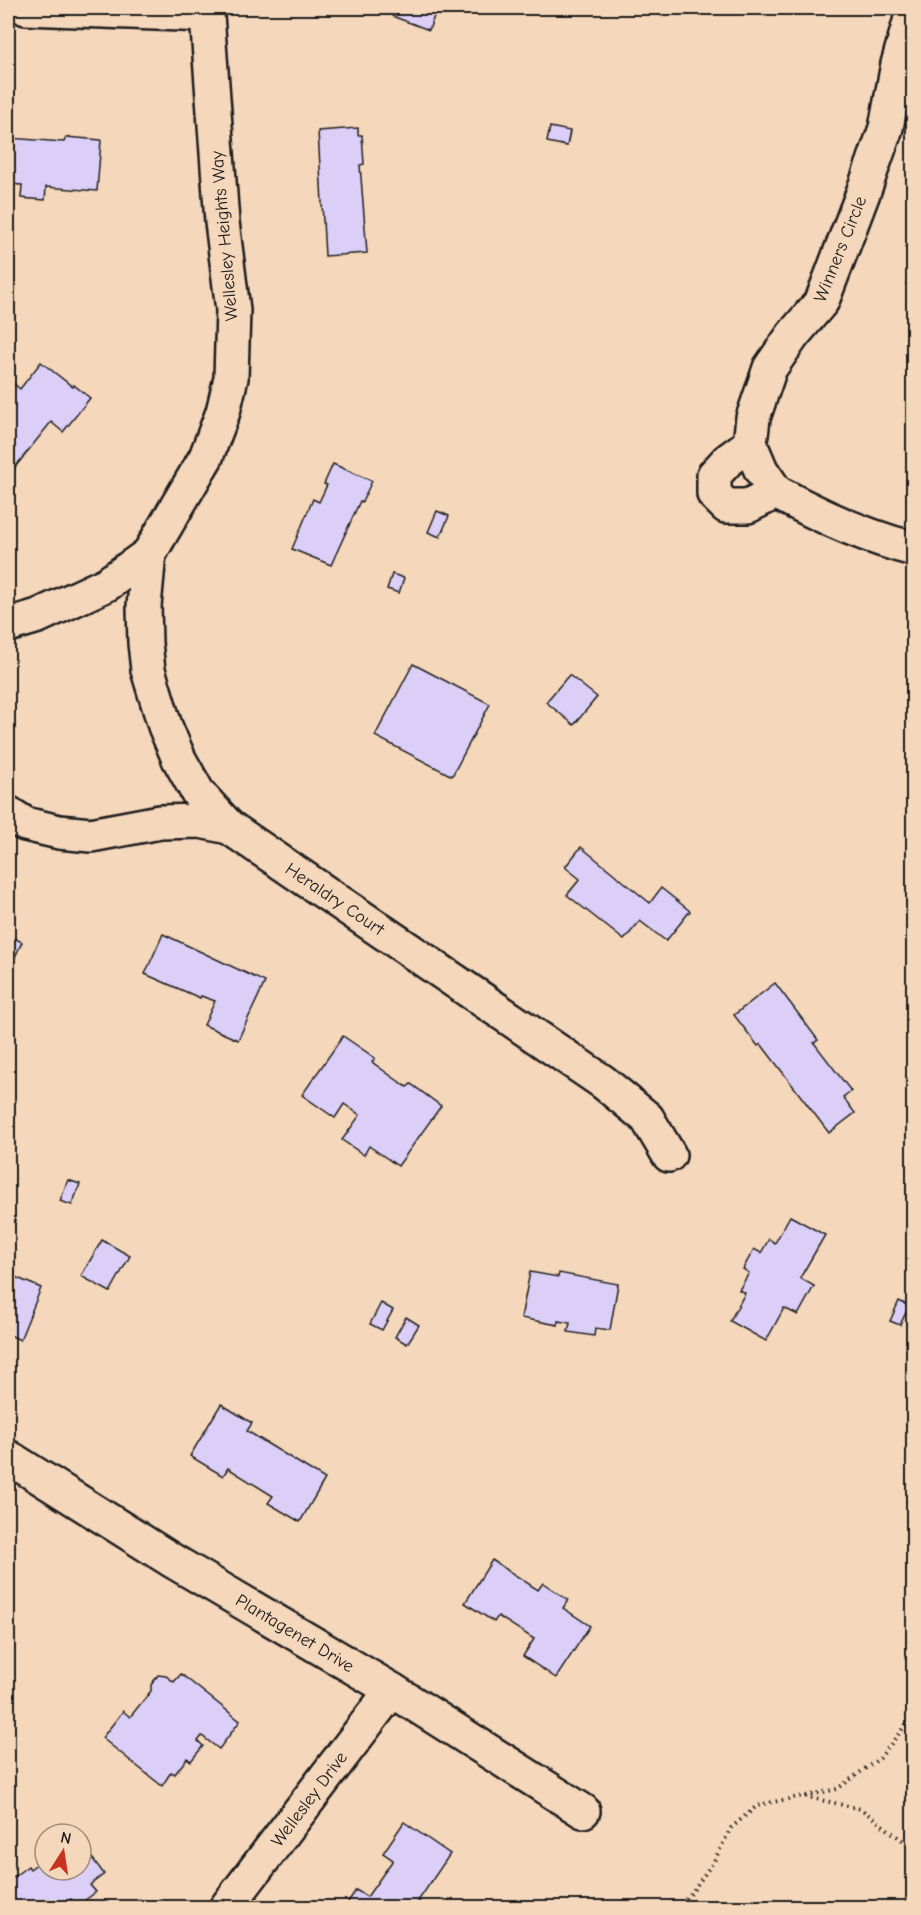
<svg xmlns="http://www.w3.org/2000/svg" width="921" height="1915" viewBox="0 0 921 1915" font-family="'Comic Neue',sans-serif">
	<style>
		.building { fill: #dbcff8; stroke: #1c1c1c; stroke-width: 1.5 }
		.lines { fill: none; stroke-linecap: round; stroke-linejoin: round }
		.street-casing { stroke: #1c1c1c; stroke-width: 38 }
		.path { stroke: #1c1c1c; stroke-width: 4; stroke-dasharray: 1.5 4.5; stroke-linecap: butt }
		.street { stroke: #f5d7bb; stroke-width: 33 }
		.labels { text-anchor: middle; stroke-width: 4.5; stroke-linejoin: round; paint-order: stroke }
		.street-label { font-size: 18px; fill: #1c1c1c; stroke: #f5d7bb }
	</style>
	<rect width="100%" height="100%" fill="#f5d7bb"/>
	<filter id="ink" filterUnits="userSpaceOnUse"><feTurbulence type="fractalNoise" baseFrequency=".0167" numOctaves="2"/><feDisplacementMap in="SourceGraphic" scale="12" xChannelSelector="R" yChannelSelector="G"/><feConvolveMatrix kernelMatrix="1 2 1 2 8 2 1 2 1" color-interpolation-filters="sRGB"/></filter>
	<g filter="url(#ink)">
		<!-- building -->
		<g class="building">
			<polygon points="395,8 437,8 429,30 392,16"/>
			<polygon points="550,127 570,131 567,146 547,142"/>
			<polygon points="358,128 358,135 362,135 364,164 360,165 367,253 325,256 318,131"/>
			<polygon points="66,137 101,140 97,191 46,187 45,200 21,198 22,185 8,184 8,138 64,142"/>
			<polygon points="914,270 914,288 906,284"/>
			<polygon points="41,362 73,387 74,385 90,398 63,432 51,422 8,476 8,379 20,389"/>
			<polygon points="333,464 372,481 362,502 360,501 331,565 292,549 313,499 319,502 327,485 324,484"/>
			<polygon points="437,511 449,516 440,537 428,532"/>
			<polygon points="392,574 404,578 399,593 387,589"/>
			<polygon points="413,664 490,704 452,776 375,736"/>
			<polygon points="569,675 597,697 574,725 546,702"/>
			<polygon points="581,847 650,903 661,888 690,911 666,941 640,921 624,940 567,895 580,879 565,867"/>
			<polygon points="163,934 265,982 238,1040 204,1025 215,1001 201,996 200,998 145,974"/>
			<polygon points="8,935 22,942 8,972"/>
			<polygon points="775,983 818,1040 814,1043 851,1091 843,1097 855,1113 829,1133 761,1044 758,1046 734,1015"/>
			<polygon points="343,1036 375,1058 372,1062 391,1076 407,1087 411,1084 441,1106 398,1166 369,1146 364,1155 342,1140 360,1115 344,1104 335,1118 302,1095"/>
			<polygon points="68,1180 80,1184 72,1205 60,1201"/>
			<polygon points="790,1216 825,1235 800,1278 814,1286 798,1315 784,1308 766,1341 730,1321 745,1293 739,1290 749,1273 743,1269 754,1249 761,1253 769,1239 775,1243"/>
			<polygon points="102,1240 130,1256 110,1292 81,1276"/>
			<polygon points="530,1272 558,1277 559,1273 618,1284 610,1330 595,1328 594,1336 568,1332 570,1323 558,1321 558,1325 521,1318"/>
			<polygon points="8,1274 41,1288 20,1340 8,1334"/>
			<polygon points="899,1301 909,1306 900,1325 890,1321"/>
			<polygon points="381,1303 393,1310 382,1330 370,1324"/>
			<polygon points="406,1317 419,1325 407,1344 395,1337"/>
			<polygon points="221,1404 252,1423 247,1431 325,1479 300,1522 268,1503 273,1496 228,1468 223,1476 190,1456"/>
			<polygon points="492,1560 538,1590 543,1583 568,1600 563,1608 590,1626 556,1678 523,1656 534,1639 498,1616 494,1622 465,1603"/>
			<polygon points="181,1674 240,1721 219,1749 202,1736 198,1741 203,1746 191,1761 187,1758 175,1774 171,1772 162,1786 102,1738 123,1711 130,1717 151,1691 151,1685 158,1675 166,1676 174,1682"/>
			<polygon points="404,1822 450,1854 418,1901 428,1908 344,1908 356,1890 367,1897 393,1860 383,1853"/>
			<polygon points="81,1843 104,1874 90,1885 96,1892 76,1907 71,1899 59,1908 55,1908 52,1904 47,1908 11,1908 8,1903 8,1881 28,1866 30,1869 45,1858 45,1870 81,1870"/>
		</g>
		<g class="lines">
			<!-- street casing -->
			<g class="street-casing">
				<g id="street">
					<polyline points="26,8 207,15"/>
					<path d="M914 8 898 64 886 128 863 193 822 301 793 335 770 368 753 418 750 444 728 460 714 475V494L726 506H748L776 492C818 515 866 537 914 549"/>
					<polyline points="750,444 761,470 776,492"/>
					<polyline points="149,554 144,606 145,643 148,670 165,726 179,759 198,793 229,827 603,1082 647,1118 669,1155"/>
					<polyline points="8,625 38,616 107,584 149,554 206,457 223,412 231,378 233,310 222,222 207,15 208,8"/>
					<polyline points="8,813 25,824 59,832 91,835 160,822 200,821 229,827"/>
					<polyline points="8,1457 173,1561 392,1690 583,1811"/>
					<polyline points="226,1908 392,1690"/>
				</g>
			</g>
			<!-- path -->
			<g class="path">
				<polyline points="806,1796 837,1789 880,1758 914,1714"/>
				<polyline points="678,1908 692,1892 714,1861 731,1828 758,1805 803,1796 861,1809 914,1849"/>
			</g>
			<!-- street -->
			<use href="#street" class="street"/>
		</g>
	</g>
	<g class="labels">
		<!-- street labels -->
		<g class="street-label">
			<text transform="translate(224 236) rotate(-95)" y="6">Wellesley Heights Way</text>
			<text transform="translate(840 249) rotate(-68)" y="6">Winners Circle</text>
			<text transform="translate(335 899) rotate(34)" y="6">Heraldry Court</text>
			<text transform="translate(295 1633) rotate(31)" y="6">Plantagenet Drive</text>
			<text transform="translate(309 1799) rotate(-53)" y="6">Wellesley Drive</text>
		</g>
	</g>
	<!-- margin -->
	<rect width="921" height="1915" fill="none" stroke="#f5d7bb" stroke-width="30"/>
	<rect x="15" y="15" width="891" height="1885" fill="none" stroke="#1c1c1c" stroke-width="2" filter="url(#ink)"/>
	<!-- north arrow -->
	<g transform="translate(63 1852) rotate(12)"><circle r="28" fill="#f5d7bb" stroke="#9e8c7b" stroke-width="1.5"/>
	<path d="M0-4.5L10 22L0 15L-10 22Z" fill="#c8321e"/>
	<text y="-9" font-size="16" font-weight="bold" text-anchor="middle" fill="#1c1c1c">N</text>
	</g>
</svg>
